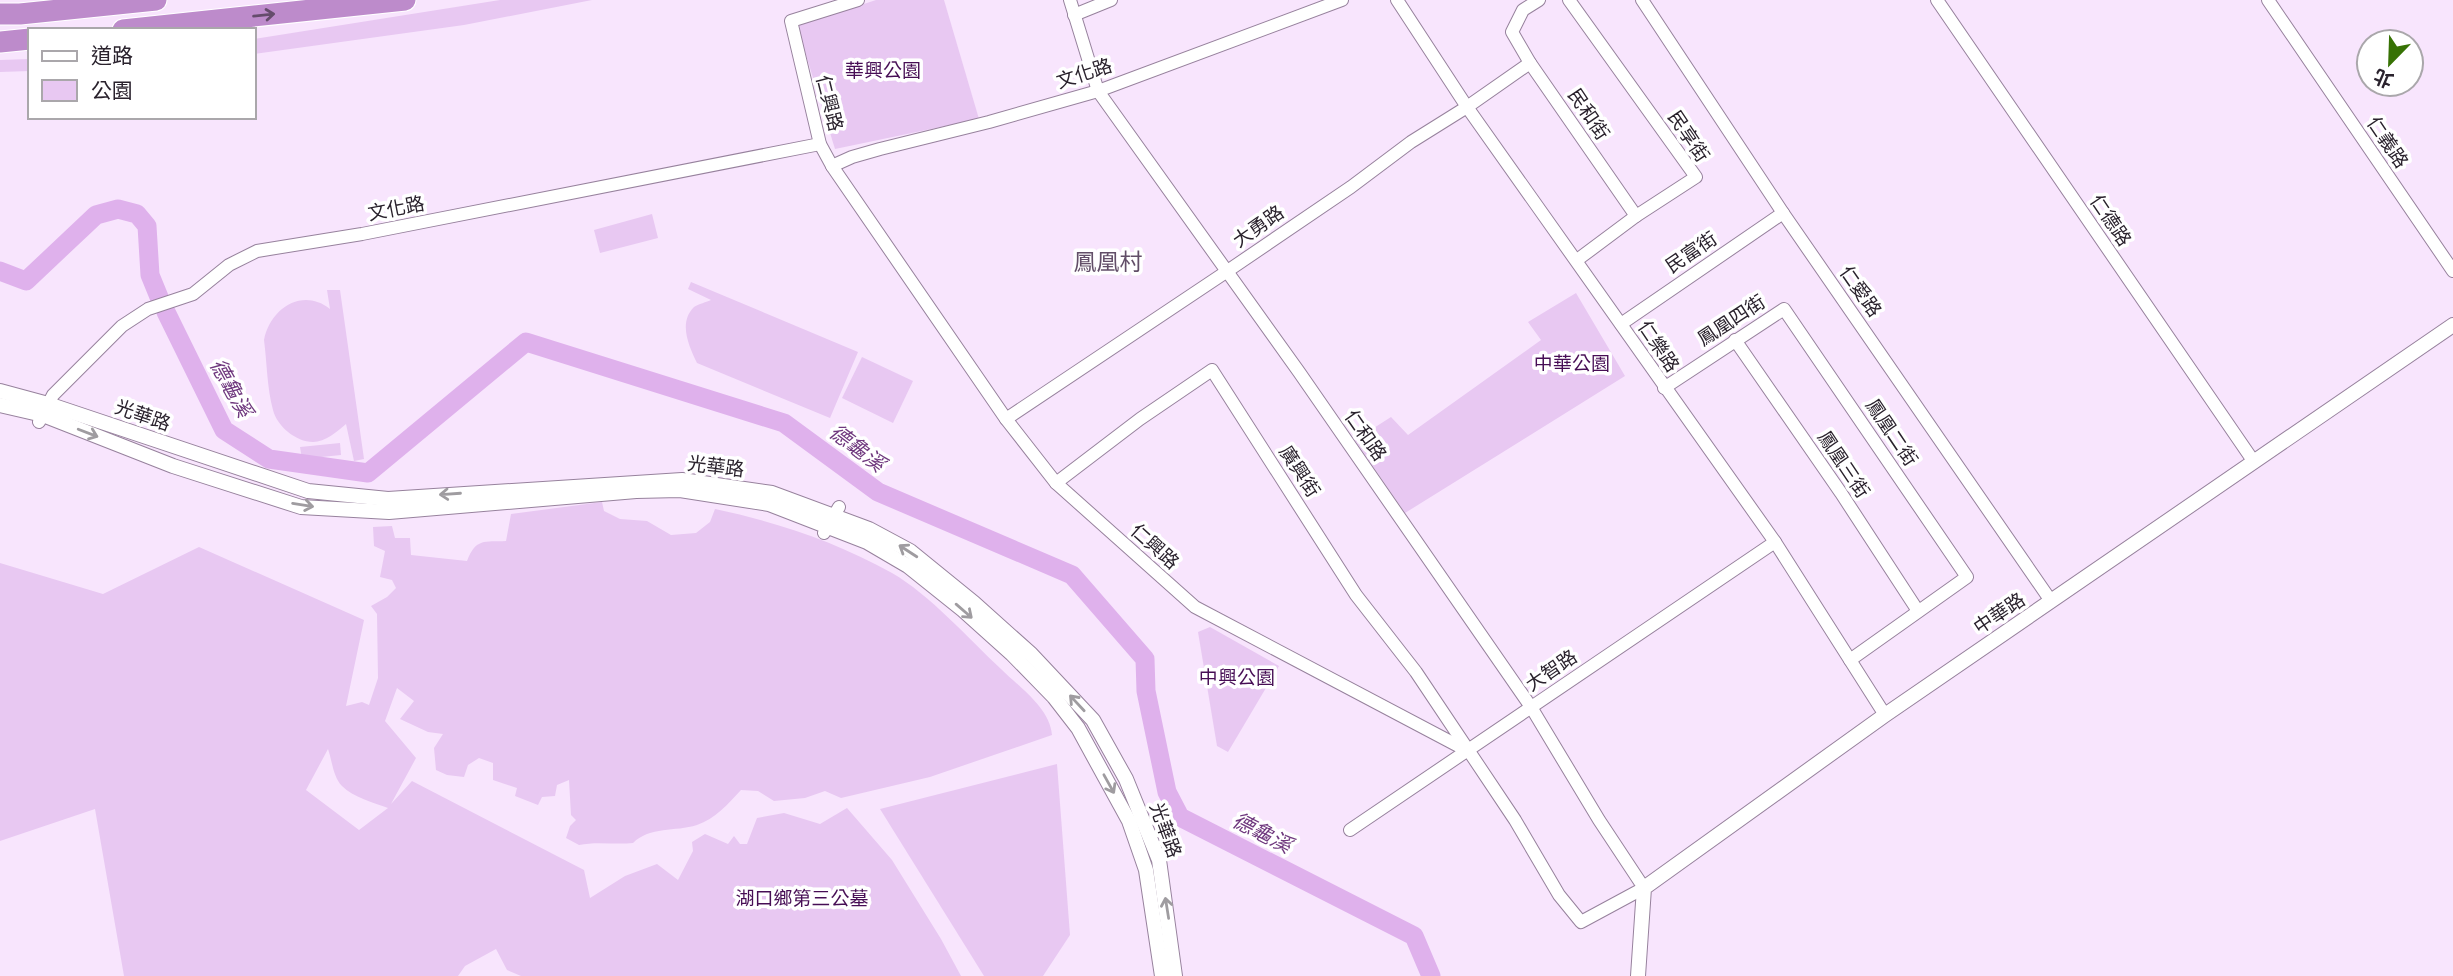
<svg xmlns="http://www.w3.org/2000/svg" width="2453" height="976" viewBox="0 0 2453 976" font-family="Raleway,'Noto Sans TC',sans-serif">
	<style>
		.green { fill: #e8c8f2; fill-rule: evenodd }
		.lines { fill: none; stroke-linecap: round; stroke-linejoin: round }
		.river { stroke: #dfb1ec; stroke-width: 19 }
		.minor-casing { stroke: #97829d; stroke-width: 14 }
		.tertiary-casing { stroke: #97829d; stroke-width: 16 }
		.motorway-casing { stroke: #fff; stroke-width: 23 }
		.minor { stroke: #fff; stroke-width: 12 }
		.tertiary { stroke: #fff; stroke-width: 14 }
		.motorway { stroke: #bd8bcb; stroke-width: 21 }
		.oneway { stroke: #654c6c }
		.oneway2 { stroke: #9f9ca0 }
		.labels { text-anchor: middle; stroke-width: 7; stroke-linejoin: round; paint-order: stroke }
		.park-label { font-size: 19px; fill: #470e55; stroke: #fff }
		.street-label { font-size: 19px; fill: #2a222d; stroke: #fff }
		.water-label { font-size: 21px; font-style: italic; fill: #6f387e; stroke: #fff }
		.quarter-label { font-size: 23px; fill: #624e68; stroke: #fff }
	</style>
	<rect width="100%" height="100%" fill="#f8e5fd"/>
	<!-- green -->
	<g class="green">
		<polygon points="500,0 592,0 464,25 254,54 254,39"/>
		<polygon points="876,0 944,0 979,119 835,149 797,26"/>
		<polygon points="30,59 30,71 0,72 0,60"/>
		<polygon points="652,214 658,238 600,253 594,230"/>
		<path d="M691 282 858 352 830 418 697 363C689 346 678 323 694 307 698 304 707 302 711 300L688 289Z"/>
		<path d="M327 290H340L364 459 354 461 346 424C338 431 325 442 313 442 296 442 277 426 273 410 267 388 267 363 264 340 270 309 302 287 330 309Z"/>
		<polygon points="1576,293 1625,376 1405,513 1355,440 1391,417 1408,435 1541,340 1528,322"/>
		<polygon points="862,357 913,381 893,423 842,398"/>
		<polygon points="340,443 341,455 302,459 300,447"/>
		<path d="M602 502 604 511 620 519 647 521 671 535 696 533 710 522 715 509C777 522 837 542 892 573 930 595 968 638 1001 669 1019 687 1050 708 1052 735L930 777 841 798 825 791 805 798 774 801 758 791 741 790C728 804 715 819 697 825 675 832 650 826 633 843 615 845 597 841 579 845L566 838 570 826 576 820 571 815 569 780 557 785 555 796 542 797 538 805 515 796 517 788 493 780V763L479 758 468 765 464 777 447 775 436 770 434 748 443 734 428 732 400 719 414 701 397 688 385 721 416 758 391 804 412 781 584 870 590 898 625 876 657 864 678 880 693 851 692 842 705 834 728 844 734 836 740 844H747L757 818 784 813 820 824 847 808 892 860 941 939 961 976H521L507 970 496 949 465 966 458 976H124L95 809 0 841V563L103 594 199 547 364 620 346 706 362 702 369 705 378 678 377 614 371 606 387 597 396 588 392 580 380 577 385 551 374 546 373 527 392 526 395 538H410L411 555 467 561C476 538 484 542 506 541L511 514ZM328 749C332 760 333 777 342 786 353 797 374 803 388 808L359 830 306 790Z"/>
		<polygon points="1210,627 1279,666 1228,752 1217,746 1198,632"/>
		<polygon points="1057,764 1070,935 1043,976 984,976 880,809"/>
	</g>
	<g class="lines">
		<!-- river -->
		<g class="river">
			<polyline points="0,271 26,281 96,215 118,209 137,214 147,226 150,275 159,297"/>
			<polyline points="166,312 224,430 269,459 368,473 526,342 784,423 878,492 1072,575 1145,659 1146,691 1167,792 1180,817 1414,936 1431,976"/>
		</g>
		<!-- minor casing -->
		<g class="minor-casing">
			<g id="minor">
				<polyline points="858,0 791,21 820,144 832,166 1006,419 1056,483 1195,607 1466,750"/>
				<polyline points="1397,0 1467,107 1775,542 1885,715"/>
				<polyline points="1539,0 1523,10 1512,32 1530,63 1636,216"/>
				<polyline points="1569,0 1696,177 1636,216 1577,260"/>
				<polyline points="1642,0 1783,213 2051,601"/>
				<polyline points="1937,0 2254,462"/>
				<polyline points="2268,0 2453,271"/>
				<polyline points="1074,15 1111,0"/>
				<polyline points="832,166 852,157 880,149 989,122 1098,91 1342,0"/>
				<polyline points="1621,324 1783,213"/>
				<polyline points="1735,340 1841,493 1918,611"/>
				<polyline points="1664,388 1784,309 1967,577 1850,660"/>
				<polyline points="1006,419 1226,272 1351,187 1411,142 1467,107 1530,63"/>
				<polyline points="39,422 53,395 122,326 148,309 193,294 229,265 257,251 362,234 820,144"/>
				<polyline points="1056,483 1140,419 1212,370 1356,595 1416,672 1515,820 1559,895 1581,922 1644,888 1599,820 1531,707 1299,372 1098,91 1070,0"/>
				<polyline points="824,533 839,507"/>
				<polyline points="1350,830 1775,542"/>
			</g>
		</g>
		<!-- tertiary casing -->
		<g class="tertiary-casing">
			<g id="tertiary">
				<polyline points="0,391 48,404 308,491 388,499 682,480 772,493 869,529 910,551 974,603 1031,654 1093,720 1126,779 1159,860 1175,976"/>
				<polyline points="0,405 43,415 173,466 301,507 389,512 636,491 680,490 769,504 867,542 908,566 963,610 1012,654 1054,697 1078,728 1129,821 1146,870 1162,976"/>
				<polyline points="1638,976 1644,888 1885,715 2453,325"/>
			</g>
		</g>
		<!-- motorway casing -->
		<g class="motorway-casing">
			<g id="motorway">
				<polyline points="0,14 20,14 156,0"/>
				<polyline points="123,30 405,0"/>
				<polyline points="0,42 30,39"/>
			</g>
		</g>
		<!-- minor -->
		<use href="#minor" class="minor"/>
		<!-- tertiary -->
		<use href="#tertiary" class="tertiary"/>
		<!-- motorway -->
		<use href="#motorway" class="motorway"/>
	</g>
	<!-- one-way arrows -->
	<defs><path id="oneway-shaft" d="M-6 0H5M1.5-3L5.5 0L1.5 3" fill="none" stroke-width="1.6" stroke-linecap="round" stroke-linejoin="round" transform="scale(1.75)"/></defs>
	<use class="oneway" href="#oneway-shaft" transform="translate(264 15) rotate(-6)"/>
	<g class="oneway2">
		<use href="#oneway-shaft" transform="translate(88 433) rotate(21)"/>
		<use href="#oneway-shaft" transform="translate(450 494) rotate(176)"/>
		<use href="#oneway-shaft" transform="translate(303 505) rotate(9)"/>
		<use href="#oneway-shaft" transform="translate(908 551) rotate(-147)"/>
		<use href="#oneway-shaft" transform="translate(964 611) rotate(41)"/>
		<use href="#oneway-shaft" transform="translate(1077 703) rotate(-133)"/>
		<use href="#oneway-shaft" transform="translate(1109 784) rotate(61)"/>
		<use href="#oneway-shaft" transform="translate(1167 908) rotate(-99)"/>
	</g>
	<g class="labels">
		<!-- park labels -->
		<g class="park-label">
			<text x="883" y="77">華興公園</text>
			<text x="1572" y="370">中華公園</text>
			<text x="1237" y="684">中興公園</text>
			<text x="802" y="905">湖口鄉第三公墓</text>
		</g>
		<!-- street labels -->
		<g class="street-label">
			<text transform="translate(1084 73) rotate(-18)" y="7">文化路</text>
			<text transform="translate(830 103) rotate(76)" y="7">仁興路</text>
			<text transform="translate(1589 114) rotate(56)" y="7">民和街</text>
			<text transform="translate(1689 136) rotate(56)" y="7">民享街</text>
			<text transform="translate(2388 142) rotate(56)" y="7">仁義路</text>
			<text transform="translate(396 208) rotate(-11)" y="7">文化路</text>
			<text transform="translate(2111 220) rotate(56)" y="7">仁德路</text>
			<text transform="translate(1258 226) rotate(-35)" y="7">大勇路</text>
			<text transform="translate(1691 252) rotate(-34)" y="7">民富街</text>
			<text transform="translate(1861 291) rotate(55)" y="7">仁愛路</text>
			<text transform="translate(1731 320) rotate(-33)" y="7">鳳凰四街</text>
			<text transform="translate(1659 346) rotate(56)" y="7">仁樂路</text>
			<text transform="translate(143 415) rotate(19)" y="7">光華路</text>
			<text transform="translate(1892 432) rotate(56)" y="7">鳳凰二街</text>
			<text transform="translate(1366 435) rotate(55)" y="7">仁和路</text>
			<text transform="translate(1844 464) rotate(56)" y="7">鳳凰三街</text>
			<text transform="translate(716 466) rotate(7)" y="7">光華路</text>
			<text transform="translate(1300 471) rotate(57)" y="7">廣興街</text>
			<text transform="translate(1155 546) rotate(42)" y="7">仁興路</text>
			<text transform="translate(1999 613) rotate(-34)" y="7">中華路</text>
			<text transform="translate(1551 670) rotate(-34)" y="7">大智路</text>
			<text transform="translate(1166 830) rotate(70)" y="7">光華路</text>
		</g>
		<!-- water labels -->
		<g class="water-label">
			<text transform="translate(231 388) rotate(61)" y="7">德龜溪</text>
			<text transform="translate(857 448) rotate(37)" y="7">德龜溪</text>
			<text transform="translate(1262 833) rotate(27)" y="7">德龜溪</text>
		</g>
		<!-- quarter labels -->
		<g class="quarter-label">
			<text x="1108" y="270">鳳凰村</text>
		</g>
	</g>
	<!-- legend -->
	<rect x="28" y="28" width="228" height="91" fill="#ffffff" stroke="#aaa7ab" stroke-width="2"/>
	<rect x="42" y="51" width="35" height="10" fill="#ffffff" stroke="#aaa7ab" stroke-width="2"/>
	<text x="91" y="63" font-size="21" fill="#2a222d">道路</text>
	<rect x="42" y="80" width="35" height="21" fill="#e8c8f2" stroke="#aaa7ab" stroke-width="2"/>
	<text x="91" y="98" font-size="21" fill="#2a222d">公園</text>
	<!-- north arrow -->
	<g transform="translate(2390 63) rotate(203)"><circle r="33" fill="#ffffff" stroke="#aaa7ab" stroke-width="2"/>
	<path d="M0-5L12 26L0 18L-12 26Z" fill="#377204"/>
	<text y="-10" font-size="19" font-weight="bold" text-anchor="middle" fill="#2a222d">北</text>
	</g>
</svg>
